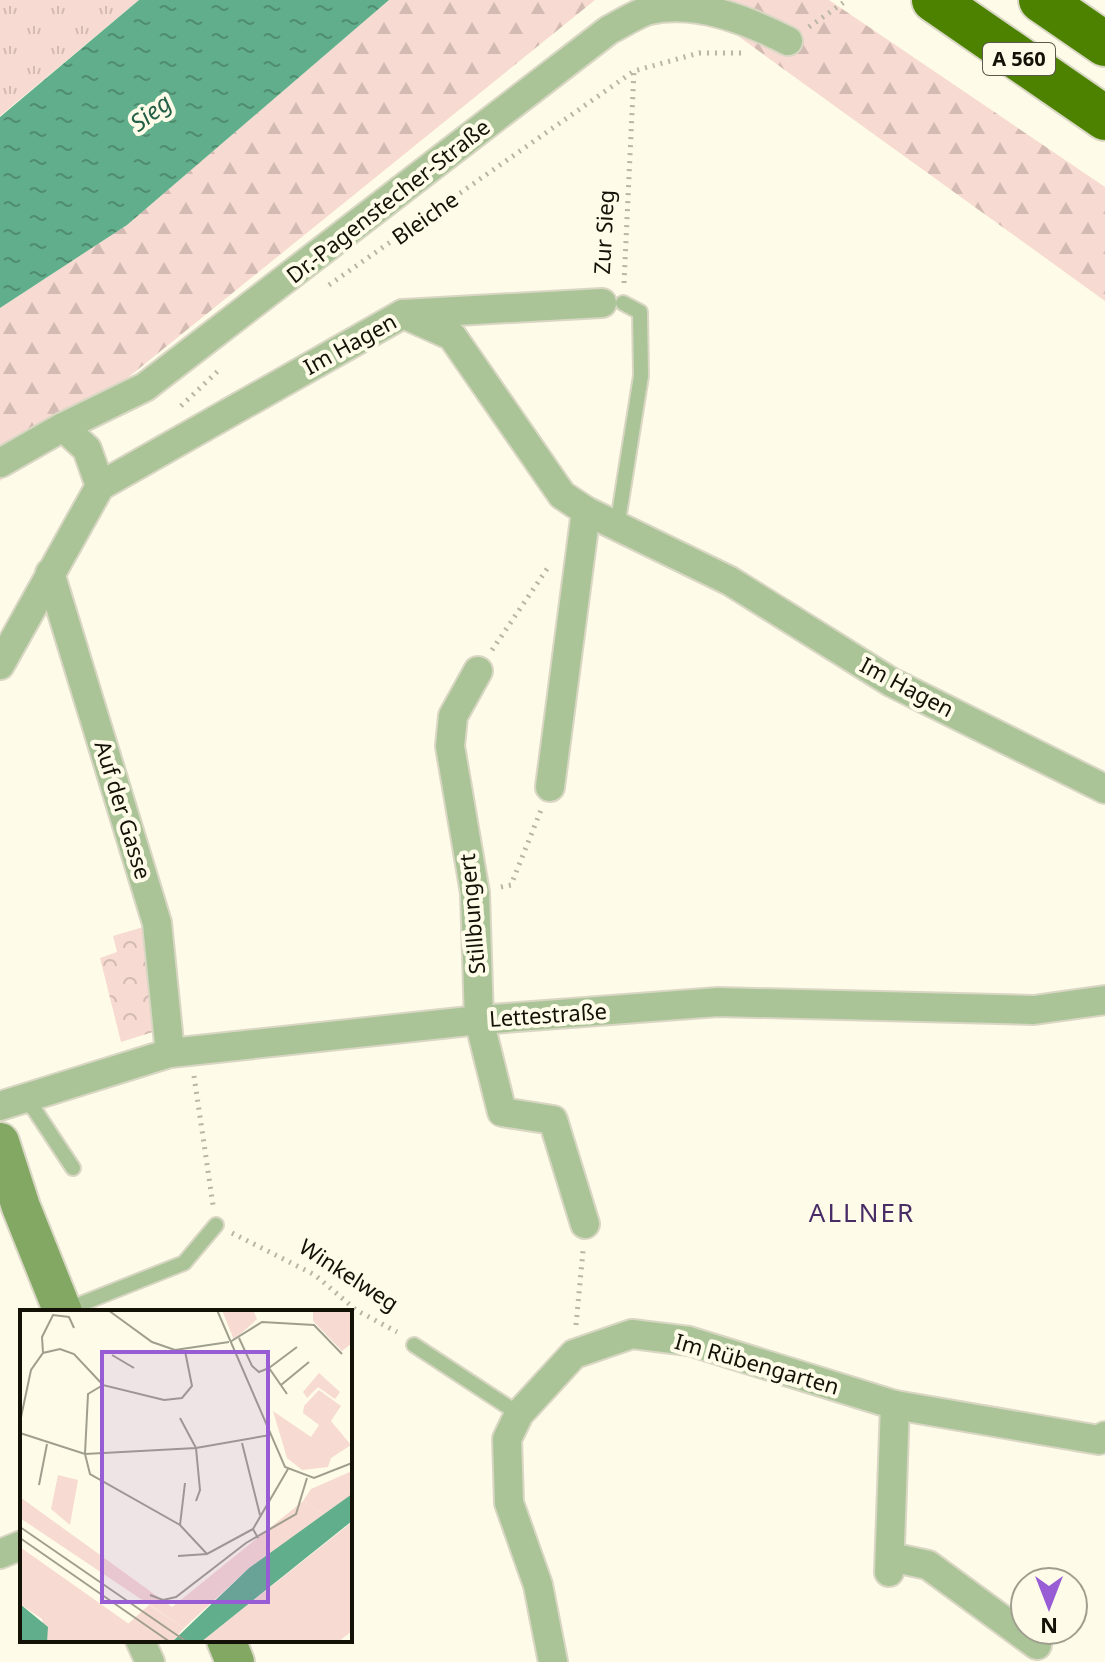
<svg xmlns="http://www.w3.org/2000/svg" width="1105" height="1662" viewBox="0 0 1105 1662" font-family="'Noto Sans',sans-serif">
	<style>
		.grass { fill: url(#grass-tufts) }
		.forest { fill: url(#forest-firs) }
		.park { fill: url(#park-crowns) }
		.water { fill: url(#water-ripples) }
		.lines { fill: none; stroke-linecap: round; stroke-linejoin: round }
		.service-casing { stroke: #d9d7c4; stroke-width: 18 }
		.minor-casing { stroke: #d9d7c4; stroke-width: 32 }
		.secondary-casing { stroke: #d9d7c4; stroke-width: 42 }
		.motorway-casing { stroke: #d9d7c4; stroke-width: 48 }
		.path { stroke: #b8b6a4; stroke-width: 5; stroke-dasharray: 2 6; stroke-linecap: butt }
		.service { stroke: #aac497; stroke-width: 14 }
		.minor { stroke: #aac497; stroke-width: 28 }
		.secondary { stroke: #82a864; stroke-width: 38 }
		.motorway { stroke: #4c8200; stroke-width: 44 }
		.labels { text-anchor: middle; stroke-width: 8; stroke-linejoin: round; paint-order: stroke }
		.shield { fill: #fefce8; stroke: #5a584a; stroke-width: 2 }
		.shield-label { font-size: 20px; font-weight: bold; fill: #141207 }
		.street-label { font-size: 22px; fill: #141207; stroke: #fefce8 }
		.water-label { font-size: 24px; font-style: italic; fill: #245f47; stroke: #fefce8 }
		.quarter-label { font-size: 26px; letter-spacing: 2px; fill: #482c66; stroke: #fefce8 }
		.inset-road { fill: none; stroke: #a09e8e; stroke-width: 2 }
		.view { fill: #985dd5; fill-opacity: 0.15; stroke: #985dd5; stroke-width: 4 }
		.inset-edge { fill: none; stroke: #141207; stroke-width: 4 }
	</style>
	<defs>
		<pattern id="grass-tufts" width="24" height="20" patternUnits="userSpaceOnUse" patternTransform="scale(2)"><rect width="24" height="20" fill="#f7dad1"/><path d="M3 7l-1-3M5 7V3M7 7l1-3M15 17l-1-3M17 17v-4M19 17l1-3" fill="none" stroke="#d3bab2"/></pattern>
		<pattern id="forest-firs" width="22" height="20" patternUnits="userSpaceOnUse" patternTransform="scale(2)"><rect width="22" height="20" fill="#f7dad1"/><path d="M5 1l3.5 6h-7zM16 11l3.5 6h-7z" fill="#d3bab2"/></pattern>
		<pattern id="park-crowns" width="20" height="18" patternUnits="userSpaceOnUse" patternTransform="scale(2)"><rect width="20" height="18" fill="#f7dad1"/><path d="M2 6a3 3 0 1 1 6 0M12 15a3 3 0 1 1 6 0" fill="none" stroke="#d3bab2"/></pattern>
		<pattern id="water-ripples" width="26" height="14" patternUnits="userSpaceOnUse" patternTransform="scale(2)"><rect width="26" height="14" fill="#61ae8c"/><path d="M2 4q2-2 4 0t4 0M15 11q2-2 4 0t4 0" fill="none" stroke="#4f8c70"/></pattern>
	</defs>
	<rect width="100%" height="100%" fill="#fefce8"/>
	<!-- grass -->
	<polygon class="grass" points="0,0 139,0 0,116"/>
	<!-- forest -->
	<g class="forest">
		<polygon points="389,0 595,0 0,481 0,308 127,225"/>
		<polygon points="688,0 829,0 1105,187 1105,301"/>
	</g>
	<!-- park -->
	<polygon class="park" points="150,925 156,1031 121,1042 100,958 117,952 113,936"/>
	<!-- water -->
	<polygon class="water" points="139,0 389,0 127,225 0,308 0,117"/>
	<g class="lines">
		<!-- service casing -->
		<g class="service-casing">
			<g id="service">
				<polyline points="617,527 641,376 640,312 623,303"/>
				<polyline points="22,1100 34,1109 73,1168"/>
				<polyline points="63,1311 184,1263 216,1225"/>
				<polyline points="414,1345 519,1414"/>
			</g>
		</g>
		<!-- minor casing -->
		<g class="minor-casing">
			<g id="minor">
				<polyline points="403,314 452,336 562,495 586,511 730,581 891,682 1105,789"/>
				<path d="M0 463 63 427 145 387 609 30C621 24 636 14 649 10 697 0 747 20 788 41"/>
				<polyline points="100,486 403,314 602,303"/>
				<polyline points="50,573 157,923 170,1053"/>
				<polyline points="0,665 100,486 87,449 63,427"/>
				<polyline points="478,671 453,716 450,746 475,893 479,1020 502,1112 553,1120 585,1224"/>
				<polyline points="550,787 586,511"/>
				<polyline points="0,1106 170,1053 479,1020 718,1002 1034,1010 1105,1000"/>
				<polyline points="0,1554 22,1545"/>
				<polyline points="891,1557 928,1565 1037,1645"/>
				<polyline points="889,1572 895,1405"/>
				<polyline points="140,1640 150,1662"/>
				<polyline points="553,1662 538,1585 509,1503 507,1439 519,1414 574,1354 632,1334 689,1341 895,1405 1099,1440 1105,1436"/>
			</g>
		</g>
		<!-- secondary casing -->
		<g class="secondary-casing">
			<g id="secondary">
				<polyline points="0,1142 21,1207 63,1312"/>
				<polyline points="226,1640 235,1662"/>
			</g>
		</g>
		<!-- motorway casing -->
		<g class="motorway-casing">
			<g id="motorway">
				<polyline points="934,0 1105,118"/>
				<polyline points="1041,0 1105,44"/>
			</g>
		</g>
		<!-- path -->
		<g class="path">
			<polyline points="809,27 847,0"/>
			<polyline points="624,283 634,71"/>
			<polyline points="329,285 634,71 699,53 745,53"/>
			<polyline points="181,406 220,369"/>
			<polyline points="492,650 549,566"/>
			<polyline points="501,887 511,885 541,810"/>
			<polyline points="194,1076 213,1205"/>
			<polyline points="232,1233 315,1275 356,1310 397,1332"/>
			<polyline points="576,1325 583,1251"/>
		</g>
		<!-- service -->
		<use href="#service" class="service"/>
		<!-- minor -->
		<use href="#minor" class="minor"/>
		<!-- secondary -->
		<use href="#secondary" class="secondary"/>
		<!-- motorway -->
		<use href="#motorway" class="motorway"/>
	</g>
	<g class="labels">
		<!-- shield labels -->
		<rect class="shield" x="983" y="43" width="72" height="32" rx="6"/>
		<g class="shield-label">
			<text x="1019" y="66">A 560</text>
		</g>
		<!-- street labels -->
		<g class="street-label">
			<text transform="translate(388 201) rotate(-38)" y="8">Dr.-Pagenstecher-Straße</text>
			<text transform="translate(425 218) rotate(-35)" y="8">Bleiche</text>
			<text transform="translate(604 232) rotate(-87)" y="8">Zur Sieg</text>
			<text transform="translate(350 344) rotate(-29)" y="8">Im Hagen</text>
			<text transform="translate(907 687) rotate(28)" y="8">Im Hagen</text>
			<text transform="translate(123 810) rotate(73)" y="8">Auf der Gasse</text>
			<text transform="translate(472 914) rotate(-95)" y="8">Stillbungert</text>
			<text transform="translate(548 1015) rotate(-4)" y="8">Lettestraße</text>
			<text transform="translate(349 1275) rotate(33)" y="8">Winkelweg</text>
			<text transform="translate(757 1364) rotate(16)" y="8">Im Rübengarten</text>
		</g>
		<!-- water labels -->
		<g class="water-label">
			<text transform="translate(151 113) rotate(-37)" y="8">Sieg</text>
		</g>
		<!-- quarter labels -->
		<g class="quarter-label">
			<text x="862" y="1222">ALLNER</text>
		</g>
	</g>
	<!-- overview -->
	<g transform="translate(20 1310)">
		<rect width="332" height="332" fill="#fefce8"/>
		<path d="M332 161V184L305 205 283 191 291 179ZM38 165 58 170 50 215 31 199ZM332 212V321L318 332H181ZM129 295 164 318 152 332H88Z" fill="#f7dad1"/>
		<path d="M202 0H233L237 9 214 30ZM293 0H332V33L322 41 293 11ZM299 80 321 96 311 111 331 135 311 148 308 157 282 160 267 148 253 101 291 127 299 115 283 103 284 96ZM0 187 152 297 283 191 305 205 229 258 164 318 0 208ZM0 237 109 314 88 332H27L22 309 0 294Z" fill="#f7dad1"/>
		<path d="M299 63 320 82 315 89 298 77 287 88 283 82Z" fill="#f7dad1"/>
		<path d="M332 184V211L181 332H152L229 258ZM0 294 28 317 27 332H0Z" fill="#61ae8c"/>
		<path class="inset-road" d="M88 0 132 32 155 40 209 32M197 0 265 157 294 168 332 153M219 28 232 56 239 62 249 58 267 84M210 32 242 12 294 15 322 44M165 41 172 76 162 88 144 90 83 75 68 84 65 144 70 164 160 215 187 244M23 43 22 27 33 5 49 7 54 18M92 45 114 58M249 58 277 37M261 75 289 52M160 108 176 138 180 180 176 191M0 112 11 60 23 43 40 39 54 44 83 75M0 123 65 144 176 138 250 125M222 133 240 205M19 175 27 134M160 215 165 173M0 217 167 332M0 228 150 332M238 228 233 219 268 159M158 246 187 244 233 219M130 285 143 290 156 287 226 233 276 204 287 168"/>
		<path class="view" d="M82 42H248V292H82Z"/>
		<rect width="332" height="332" class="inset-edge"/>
	</g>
	<!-- north arrow -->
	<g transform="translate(1049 1606) rotate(180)"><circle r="38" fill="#fefce8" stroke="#a09e8e" stroke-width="2"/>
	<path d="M0-6L14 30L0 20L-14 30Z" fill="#985dd5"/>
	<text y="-12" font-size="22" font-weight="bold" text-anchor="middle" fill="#141207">N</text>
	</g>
</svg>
